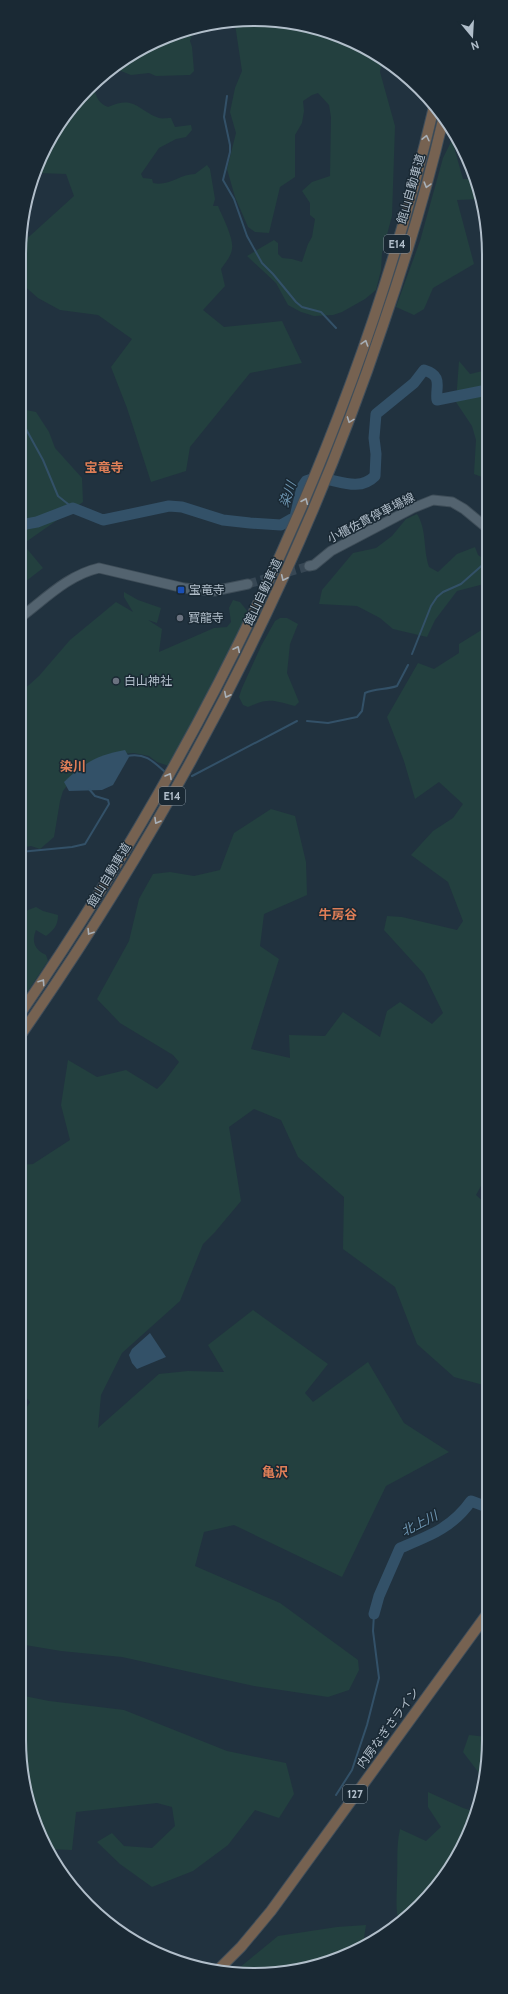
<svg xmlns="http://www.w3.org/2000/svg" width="508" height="1994" viewBox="0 0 508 1994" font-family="Cabin,'Noto Sans JP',sans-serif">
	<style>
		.green { fill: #23403f }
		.water { fill: #335168 }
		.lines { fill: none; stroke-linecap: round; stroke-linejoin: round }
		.stream { stroke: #335168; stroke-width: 2 }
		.river { stroke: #335168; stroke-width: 11 }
		.major-tunnel { stroke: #374754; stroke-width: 9; stroke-dasharray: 9 4.5; stroke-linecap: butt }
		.major-casing { stroke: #3e4d58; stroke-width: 11 }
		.highway-casing { stroke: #404e5a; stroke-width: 12 }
		.major { stroke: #53636f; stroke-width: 9 }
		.highway { stroke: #766251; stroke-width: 10 }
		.oneway { stroke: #a8b0b8 }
		.transit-dot { fill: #1a4fb4; stroke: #1a2934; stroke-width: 1.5 }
		.worship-dot { fill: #6b7280; stroke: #1a2934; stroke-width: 1.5 }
		.labels { text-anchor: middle; stroke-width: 3; stroke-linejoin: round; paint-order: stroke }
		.shield { fill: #1a2934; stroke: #84919d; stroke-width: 1 }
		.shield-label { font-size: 11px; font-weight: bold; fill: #b1beca }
		.street-label { font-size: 12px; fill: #b1beca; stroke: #1a2934 }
		.poi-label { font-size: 12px; fill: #b1beca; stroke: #1a2934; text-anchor: start }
		.neighbourhood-label { font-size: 13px; font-weight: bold; fill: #df7e57; stroke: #1a2934 }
		.water-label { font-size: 13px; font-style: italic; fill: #6e95b1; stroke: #1a2934 }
		.rim { fill: none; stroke: #b1beca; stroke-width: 2 }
	</style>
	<rect width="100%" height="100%" fill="#21323f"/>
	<!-- green -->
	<g class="green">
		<polygon points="285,21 358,43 382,61 380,72 395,126 392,216 382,253 381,270 376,290 365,299 342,312 333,315 314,316 301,312 288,305 276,283 247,256 274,240 278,243 278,254 282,258 292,259 302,262 308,244 312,237 315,219 310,215 310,203 302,191 312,182 330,176 331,117 329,105 318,93 312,95 303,101 304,111 302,123 295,135 295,177 280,187 269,233 255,232 248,227 235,197 227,169 236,133 230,112 235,88 242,71 235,24"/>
		<polygon points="203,26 192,35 190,41 192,47 194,71 190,75 156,76 149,73 131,75 111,67 193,27"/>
		<path d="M95 86C94 95 99 104 108 107 135 95 137 110 159 118 163 119 166 118 171 118L175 127 191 125 192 130 186 137 176 139 159 148 141 174 143 178 152 179 153 183C168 187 180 174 195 174L207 165 210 169 215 199 213 206H218C222 216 234 238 232 249 231 257 225 263 221 269L225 286 203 310 224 327 282 321 302 363 250 373 190 447 186 471 151 482 127 408 111 367 132 339 98 315 60 310 38 298 21 283V244L74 196 66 174 38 173 51 136Z"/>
		<polygon points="452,140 463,179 474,179 480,199 457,200 474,264 433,288 424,309 414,315 396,307 420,241 443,158"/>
		<polygon points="459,361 470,374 487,370 487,479 474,474 476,440 472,426 456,402"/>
		<polygon points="21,409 36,412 49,432 55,448 82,478 83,502 23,544 43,568 21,585"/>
		<path d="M417 514C427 530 423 549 429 567L438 572 457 554 475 547 478 555 487 561V586L484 584 457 591 435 620 427 637 393 629 380 618 357 606 319 604 322 590 353 553 376 548 392 536 406 519Z"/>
		<polygon points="124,592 138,600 161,608 157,623 148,620 162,629 159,652 214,628 227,627 231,622 229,608 233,600 240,602 248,612 234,641 169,766 157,762 149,756 134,753 120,754 69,783 63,791 60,801 54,837 40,849 31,846 20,848 20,693 39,676 70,640 116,602 133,612 124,597"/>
		<path d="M280 618H287L298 624 290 644 287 673 299 702 295 706C274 701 270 697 248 707L243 705 239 697 242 688 261 646 275 621Z"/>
		<polygon points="487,624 487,1175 476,1195 487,1205 487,1386 454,1377 417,1344 395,1287 343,1249 344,1197 298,1157 281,1120 254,1109 229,1127 241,1201 215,1232 203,1244 180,1301 122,1353 101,1395 98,1428 159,1374 188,1371 224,1372 208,1345 253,1310 328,1364 305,1393 313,1402 368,1362 404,1423 449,1452 386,1486 342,1577 234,1525 204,1532 195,1566 280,1603 358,1660 359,1670 349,1690 328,1697 254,1686 122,1657 61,1651 19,1644 19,1420 30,1402 23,1394 19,1393 20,1165 33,1164 70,1140 61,1105 68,1060 97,1077 126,1070 157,1089 164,1082 179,1062 173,1055 120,1023 97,999 129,941 139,899 153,874 170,872 194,876 220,870 234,833 271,809 295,816 306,862 307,895 264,914 260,946 279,959 251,1049 290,1058 289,1035 325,1036 343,1012 380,1037 387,1011 400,1002 432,1024 443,1013 424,974 384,930 387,916 402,917 457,930 463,921 448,882 411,855 433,831 453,818 463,804 439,782 415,799 404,761 387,717 418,663 434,669 459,653 459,644 480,631"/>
		<path d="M36 907 43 911 58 915C58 925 54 930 46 936L36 930C31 942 35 950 46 955L48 961 20 1003V918L28 910Z"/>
		<polygon points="19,1695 49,1701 124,1710 227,1751 286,1763 294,1794 279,1818 255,1810 228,1845 193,1871 152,1887 120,1864 97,1842 112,1833 124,1846 152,1848 175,1826 172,1807 157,1803 76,1812 72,1850 49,1849 37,1830 19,1740"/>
		<polygon points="469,1735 487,1737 487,1771 482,1786 479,1773 463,1752"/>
		<path d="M428 1792 463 1808 473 1811 458 1857 399 1924C395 1909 397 1896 397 1880 398 1861 396 1848 400 1829L426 1841 441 1827 428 1807Z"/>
		<polygon points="366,1925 363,1944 329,1963 238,1974 233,1973 278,1936 337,1927"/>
	</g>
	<!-- water -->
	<g class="water">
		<path d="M125 750 129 757 113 785 102 790 69 791 64 782C84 763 97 755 125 750Z"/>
		<polygon points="150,1333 166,1357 137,1369 132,1363 129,1355 132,1349"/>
	</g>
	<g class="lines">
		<!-- stream -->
		<g class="stream">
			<polyline points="227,96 224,117 230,145 230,152 223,180 234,199 247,236 262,263 273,274 296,302 302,307 321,312 336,328"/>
			<polyline points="21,420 43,460 58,496 73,508"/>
			<polyline points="412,654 431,606 437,597 443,592 461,584 487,561"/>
			<path d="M307 721 328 723 357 717 362 711 365 693C375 688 386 690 397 686L408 665"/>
			<path d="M127 756C145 752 154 762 166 773"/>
			<polyline points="192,776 297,721"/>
			<polyline points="20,852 72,847 85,844 109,804 108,800 95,796 89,789"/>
			<polyline points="336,1795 352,1770 367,1725 379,1678 373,1631 374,1614"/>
		</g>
		<!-- river -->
		<g class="river">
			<path d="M21 527 26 524 37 522 73 508 103 520 169 506 182 507 223 520 250 523 281 525 295 517 302 487 306 481C309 480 314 478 318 478 337 479 358 493 375 476L376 454 374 438 376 414 414 383 424 370C444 376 435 387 437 400L487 390"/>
			<path d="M374 1614 379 1596 400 1548C429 1536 452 1528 471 1501L487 1507"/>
		</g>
		<!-- major-tunnel -->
		<polyline class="major-tunnel" points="248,584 309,566"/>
		<!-- major casing -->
		<g class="major-casing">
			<g id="major">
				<polyline points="309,566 314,565 331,551 413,508 433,500 452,502 464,509 487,528"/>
				<path d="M21 617C45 599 68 575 99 568L184 588 214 591 248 584"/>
			</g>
		</g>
		<!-- highway casing -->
		<g class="highway-casing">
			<g id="highway">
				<path d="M20 1014C209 738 357 434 434 107"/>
				<path d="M20 1036C173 816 298 579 383 325 406 258 427 189 443 120"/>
				<polyline points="219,1969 241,1947 271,1911 487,1614"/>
			</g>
		</g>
		<!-- major -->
		<use href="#major" class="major"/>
		<!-- highway -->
		<use href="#highway" class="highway"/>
	</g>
	<!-- one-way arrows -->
	<defs><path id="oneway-chevron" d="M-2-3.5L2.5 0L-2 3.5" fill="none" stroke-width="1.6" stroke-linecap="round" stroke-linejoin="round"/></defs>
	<g class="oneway">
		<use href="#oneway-chevron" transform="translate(426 138) rotate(-77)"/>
		<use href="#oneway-chevron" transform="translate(427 185) rotate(106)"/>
		<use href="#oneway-chevron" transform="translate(365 343) rotate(-72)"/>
		<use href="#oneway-chevron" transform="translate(350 420) rotate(110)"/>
		<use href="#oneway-chevron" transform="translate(305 501) rotate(-67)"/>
		<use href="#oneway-chevron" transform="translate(284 578) rotate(115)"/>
		<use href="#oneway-chevron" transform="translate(237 649) rotate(-64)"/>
		<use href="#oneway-chevron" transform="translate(227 695) rotate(117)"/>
		<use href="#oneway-chevron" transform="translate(169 776) rotate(-60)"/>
		<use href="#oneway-chevron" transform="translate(157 821) rotate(120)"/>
		<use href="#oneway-chevron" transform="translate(90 932) rotate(122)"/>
		<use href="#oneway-chevron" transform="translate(42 982) rotate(-56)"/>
	</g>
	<!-- markers -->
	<rect class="transit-dot" x="177" y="586" width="8" height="8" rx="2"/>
	<g class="worship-dot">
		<circle cx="180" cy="618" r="4"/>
		<circle cx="116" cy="681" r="4"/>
	</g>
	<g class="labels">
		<!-- shield labels -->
		<g class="shield">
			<rect x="384" y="235" width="26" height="18" rx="3"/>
			<rect x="159" y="787" width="26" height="18" rx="3"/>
			<rect x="343" y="1785" width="24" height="18" rx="3"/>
		</g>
		<g class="shield-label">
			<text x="397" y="248">E14</text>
			<text x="172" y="800">E14</text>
			<text x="355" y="1798">127</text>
		</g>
		<!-- street labels -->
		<g class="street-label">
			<text transform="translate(411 189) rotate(-74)" y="4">館山自動車道</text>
			<text transform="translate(371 518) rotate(-27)" y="4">小櫃佐貫停車場線</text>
			<text transform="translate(263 592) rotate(-65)" y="4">館山自動車道</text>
			<text transform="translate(109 875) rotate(-59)" y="4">館山自動車道</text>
			<text transform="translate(388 1728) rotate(-54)" y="4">内房なぎさライン</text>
		</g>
		<!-- poi labels -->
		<g class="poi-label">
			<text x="189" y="594">宝竜寺</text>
			<text x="188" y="622">寳龍寺</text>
			<text x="124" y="685">白山神社</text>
		</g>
		<!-- neighbourhood labels -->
		<g class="neighbourhood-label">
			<text x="104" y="472">宝竜寺</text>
			<text x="73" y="771">染川</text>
			<text x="338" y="919">牛房谷</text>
			<text x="275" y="1477">亀沢</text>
		</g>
		<!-- water labels -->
		<g class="water-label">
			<text transform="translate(287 494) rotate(-71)" y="5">染川</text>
			<text transform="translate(419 1523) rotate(-27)" y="5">北上川</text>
		</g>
	</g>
	<!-- crop -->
	<path d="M0 0H508V1994H0ZM254 26H254A228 228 0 0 1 482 254V1740A228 228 0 0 1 254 1968H254A228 228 0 0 1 26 1740V254A228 228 0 0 1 254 26Z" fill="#1a2934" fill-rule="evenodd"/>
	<path class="rim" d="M254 26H254A228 228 0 0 1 482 254V1740A228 228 0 0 1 254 1968H254A228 228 0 0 1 26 1740V254A228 228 0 0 1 254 26Z"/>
	<!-- north arrow -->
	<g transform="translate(472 36) rotate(162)" stroke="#1a2934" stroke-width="3" paint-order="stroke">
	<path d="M0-3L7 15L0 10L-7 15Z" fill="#b1beca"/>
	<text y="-6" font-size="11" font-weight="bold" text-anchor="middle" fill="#b1beca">N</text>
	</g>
</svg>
